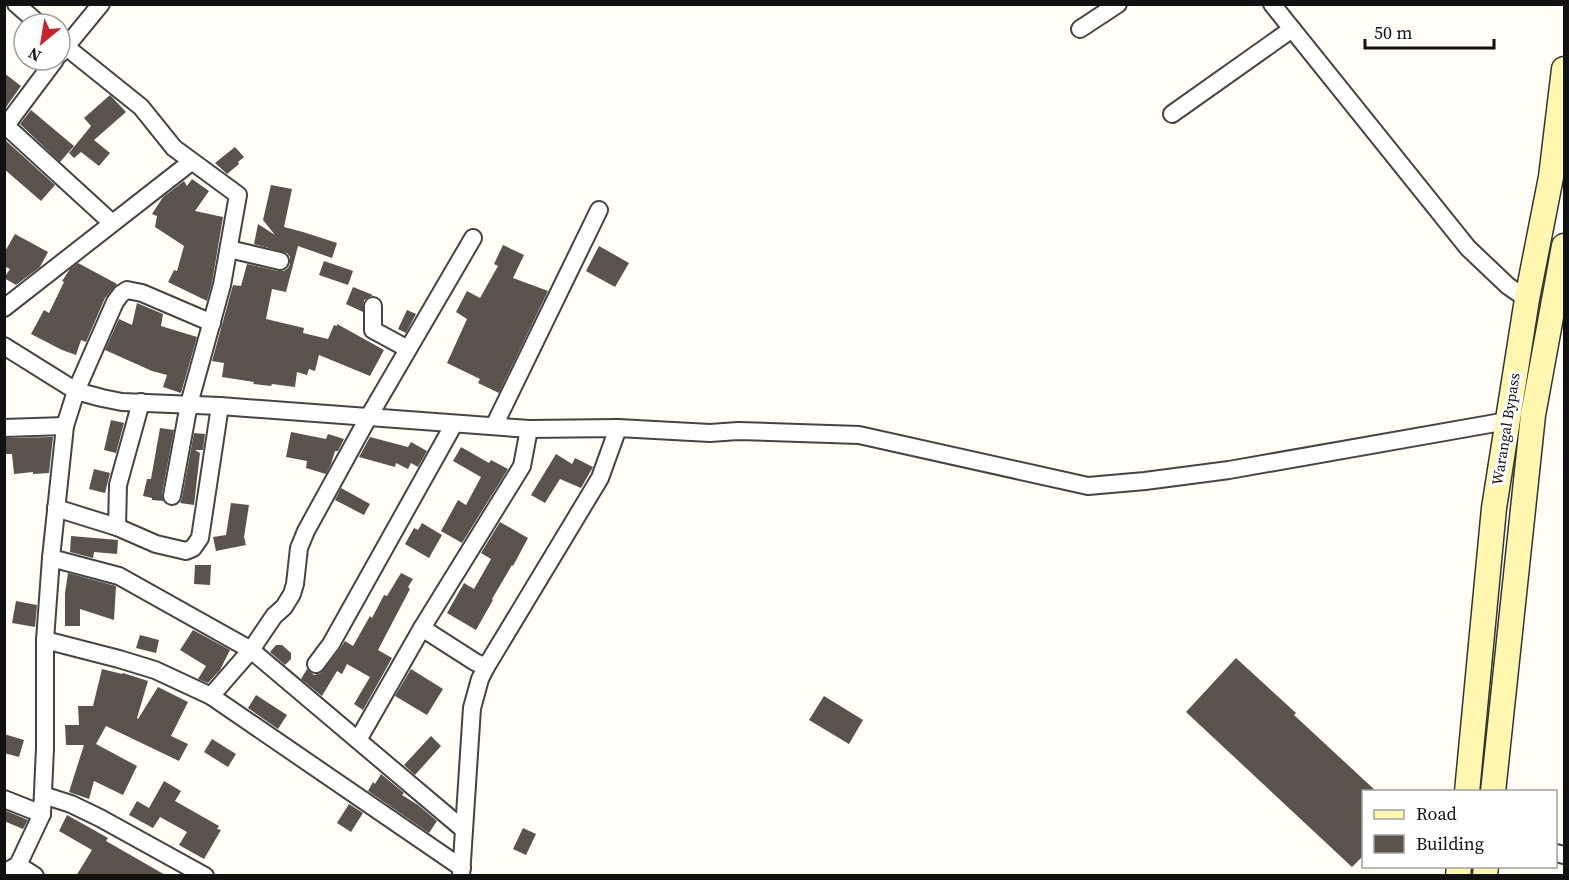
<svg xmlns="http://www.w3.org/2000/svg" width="1569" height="880" viewBox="0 0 1569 880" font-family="'Source Serif 4',serif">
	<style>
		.building { fill: #5a524d }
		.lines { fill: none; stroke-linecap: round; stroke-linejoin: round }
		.minor-casing { stroke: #444; stroke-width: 20 }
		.secondary-casing { stroke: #333; stroke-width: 27 }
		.minor { stroke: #fff; stroke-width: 16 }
		.secondary { stroke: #fff6b0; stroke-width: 24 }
		.labels { text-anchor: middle; stroke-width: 6; stroke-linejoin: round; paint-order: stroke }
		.street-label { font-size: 15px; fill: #111; stroke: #fff }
	</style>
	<rect width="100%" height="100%" fill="#fffdf5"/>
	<!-- building -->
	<g class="building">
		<polygon points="4,73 21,86 4,110"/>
		<polygon points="110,95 126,112 94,140 110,153 99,166 81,152 74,158 69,153 91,126 84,118"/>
		<polygon points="31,110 74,146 60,162 20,124"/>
		<polygon points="4,139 55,185 41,201 4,169"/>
		<polygon points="235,147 244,157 238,162 239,164 227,174 215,163"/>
		<polygon points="192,179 209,191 195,211 223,217 212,283 207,301 168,282 174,270 177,271 184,246 155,227 157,216 152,214 163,197 184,181 187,186"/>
		<polygon points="271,185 292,189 284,227 303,232 337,243 332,258 298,246 286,292 272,289 266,319 304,328 303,333 328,339 334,325 337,326 337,324 384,350 370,376 319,355 315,371 309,369 307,375 297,372 295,387 272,384 271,386 253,384 254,382 222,377 224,363 212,361 233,285 241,286 247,264 278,271 284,271 288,268 290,264 290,257 287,253 254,244 258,224 275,235 263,220"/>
		<polygon points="15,234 48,252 40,267 16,285 4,278 10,269 4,266 4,253"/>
		<polygon points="503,245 524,255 513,278 548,291 499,393 478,383 480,379 447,363 467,319 456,312 467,291 480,298 498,266 494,264"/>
		<polygon points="599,246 629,263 615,287 586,271"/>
		<polygon points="324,261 353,271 348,285 319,275"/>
		<polygon points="78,263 117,284 105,298 86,342 81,340 76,355 62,350 31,334 44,310 49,313 64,282 62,281 70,269"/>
		<polygon points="353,287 373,295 364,300 363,312 346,304"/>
		<polygon points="137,303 163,314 161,326 197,337 181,393 163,387 167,375 152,371 105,350 119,319 132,325"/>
		<polygon points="407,310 416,314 406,333 398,329"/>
		<polygon points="111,420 124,423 116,453 104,450"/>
		<polygon points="160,428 174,430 162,494 163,501 152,500 152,498 143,496 147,479 151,479"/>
		<polygon points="291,432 326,439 328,434 344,439 338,451 335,451 331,464 326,474 306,468 307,461 286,457"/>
		<polygon points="194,433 205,434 203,450 195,450 200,453 194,505 180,503 182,498"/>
		<polygon points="53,437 49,473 33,474 33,472 14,474 12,454 4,454 4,438"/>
		<polygon points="370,437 408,447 411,442 427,451 418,467 411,463 408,469 396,463 395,467 359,457"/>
		<polygon points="461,447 489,463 491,460 508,469 462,543 441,531 458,500 466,505 481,477 453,461"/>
		<polygon points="556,454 572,464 575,458 593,467 581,488 560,479 545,503 531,495"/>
		<polygon points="94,469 110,473 105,493 89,489"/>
		<polygon points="341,488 370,504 364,515 335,500"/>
		<polygon points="231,503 249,505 244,537 246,545 216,551 213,537 226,535"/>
		<polygon points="500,522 528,538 513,566 512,565 492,599 493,600 476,630 447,613 464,583 474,589 491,559 481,553"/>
		<polygon points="422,523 442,535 429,558 405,544 414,528 418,530"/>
		<polygon points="71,536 118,540 117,554 94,552 93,558 70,552"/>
		<polygon points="195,565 211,565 210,585 194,584"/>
		<polygon points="68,573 116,586 114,620 80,609 80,626 65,626 65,593"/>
		<polygon points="401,573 413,579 408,587 410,589 378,650 392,658 363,710 354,704 370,677 347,664 342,674 337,671 322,696 301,679 307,669 314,675 321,673 339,650 345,641 353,646 370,616 372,618 384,595 387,596"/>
		<polygon points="16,601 37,605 35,627 12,623"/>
		<polygon points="193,630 230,650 220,670 208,683 198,679 206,666 180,650"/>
		<polygon points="140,635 159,640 156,653 136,648"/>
		<polygon points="276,645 282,645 291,653 291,659 285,665 270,652"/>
		<polygon points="1236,658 1296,713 1294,715 1377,792 1364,792 1364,855 1352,867 1186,712"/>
		<polygon points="102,669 122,674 123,673 148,681 137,718 138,719 158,687 188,702 171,736 188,744 179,761 106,726 96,744 137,766 123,795 94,781 89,799 69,792 84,745 66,745 65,725 79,725 78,706 93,706"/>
		<polygon points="411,669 443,689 427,715 395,696"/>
		<polygon points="256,695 287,715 278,729 248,708"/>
		<polygon points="824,696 863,720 849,744 809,720"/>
		<polygon points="4,734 24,740 19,757 4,753"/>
		<polygon points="431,736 441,746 415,775 404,765"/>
		<polygon points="212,739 236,754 228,767 204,752"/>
		<polygon points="381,774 404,793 402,795 418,805 437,821 429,833 368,791 373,782 375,784"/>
		<polygon points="164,781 181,791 175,801 219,826 217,829 221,830 204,859 179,845 187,832 160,817 153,828 129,815 137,801 149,808"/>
		<polygon points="349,804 363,813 351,832 337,823"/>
		<polygon points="4,810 28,820 23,829 4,821"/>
		<polygon points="67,815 108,838 106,841 167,876 76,876 92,850 59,831"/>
		<polygon points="523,828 536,834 526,855 513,849"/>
	</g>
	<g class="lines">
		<!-- minor casing -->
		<g class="minor-casing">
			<g id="minor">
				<polyline points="16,4 39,24"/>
				<polyline points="1272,4 1468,248 1508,286 1527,299"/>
				<polyline points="1080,29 1118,4"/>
				<polyline points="60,42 141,107 174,148 238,195 222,285 189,404 172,496"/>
				<polyline points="60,54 101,4"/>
				<polyline points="1172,114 1292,29"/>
				<polyline points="6,126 112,223"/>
				<polyline points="4,128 55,60"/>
				<polyline points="229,249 280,261"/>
				<polyline points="373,306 373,330 408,349"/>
				<polyline points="4,308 191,162"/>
				<polyline points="4,346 76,391 102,398 122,402 220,406 529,429 618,428 710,433 738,431 859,435 1088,486 1145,481 1229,470 1507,421"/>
				<polyline points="494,426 599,210"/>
				<polyline points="4,428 65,426"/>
				<polyline points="56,508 117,527 156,544 186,551 193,548 200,538 220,406"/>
				<polyline points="117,527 118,485 141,402"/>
				<polyline points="51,558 119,576 251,650 463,829"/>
				<polyline points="422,628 475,662 486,667 600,478 618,428"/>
				<polyline points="45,640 119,659 155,670 211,696 462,868"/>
				<polyline points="316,664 331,644 454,424"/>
				<polyline points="211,696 251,650 274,616 284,607 292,594 295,584 299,548 306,531 368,418 473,238"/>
				<polyline points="358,740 422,628 522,466 529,429"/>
				<polyline points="43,795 71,804 100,818 205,876"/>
				<polyline points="4,799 42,814"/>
				<polyline points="1556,853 1564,855"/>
				<polyline points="18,865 35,876"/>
				<polyline points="4,873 18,865 42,814 45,748 45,640 51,558 65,426 76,391 115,302 121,294 127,290 142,293 212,323"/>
				<polyline points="461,876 472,708 480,679 486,667"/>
			</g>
		</g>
		<!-- secondary casing -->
		<g class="secondary-casing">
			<g id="secondary">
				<polyline points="1467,792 1494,508 1527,299 1551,177 1564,69"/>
				<polyline points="1493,792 1533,415 1564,246"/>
				<polyline points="1458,876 1459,866"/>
				<polyline points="1485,876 1486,866"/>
			</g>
		</g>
		<!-- minor -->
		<use href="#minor" class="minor"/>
		<!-- secondary -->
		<use href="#secondary" class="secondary"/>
	</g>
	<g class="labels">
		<!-- street labels -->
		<g class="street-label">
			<text transform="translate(1506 429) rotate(-81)" y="5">Warangal Bypass</text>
		</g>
	</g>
	<!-- border -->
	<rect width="1569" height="880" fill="none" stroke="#111111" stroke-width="12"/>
	<!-- legend -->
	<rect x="1362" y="790" width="195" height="78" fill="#ffffff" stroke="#a0a0a0" stroke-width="1.5"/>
	<rect x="1374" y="810" width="30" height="9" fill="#fff6b0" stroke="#a0a0a0" stroke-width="1.5"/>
	<text x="1416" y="820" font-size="18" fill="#111111">Road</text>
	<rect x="1374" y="835" width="30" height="18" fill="#5a524d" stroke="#a0a0a0" stroke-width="1.5"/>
	<text x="1416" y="850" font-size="18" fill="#111111">Building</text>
	<!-- north arrow -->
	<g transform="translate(42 42) rotate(210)"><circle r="28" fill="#ffffff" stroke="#a0a0a0" stroke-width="1.5"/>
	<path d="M0-4.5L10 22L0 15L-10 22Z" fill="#c4262e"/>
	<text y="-9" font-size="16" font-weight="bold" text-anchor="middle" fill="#111111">N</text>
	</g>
	<!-- scale -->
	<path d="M1365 39v9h129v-9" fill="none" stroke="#111111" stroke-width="3"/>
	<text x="1374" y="39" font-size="18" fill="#111111" stroke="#ffffff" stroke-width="4.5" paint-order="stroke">50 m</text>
</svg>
